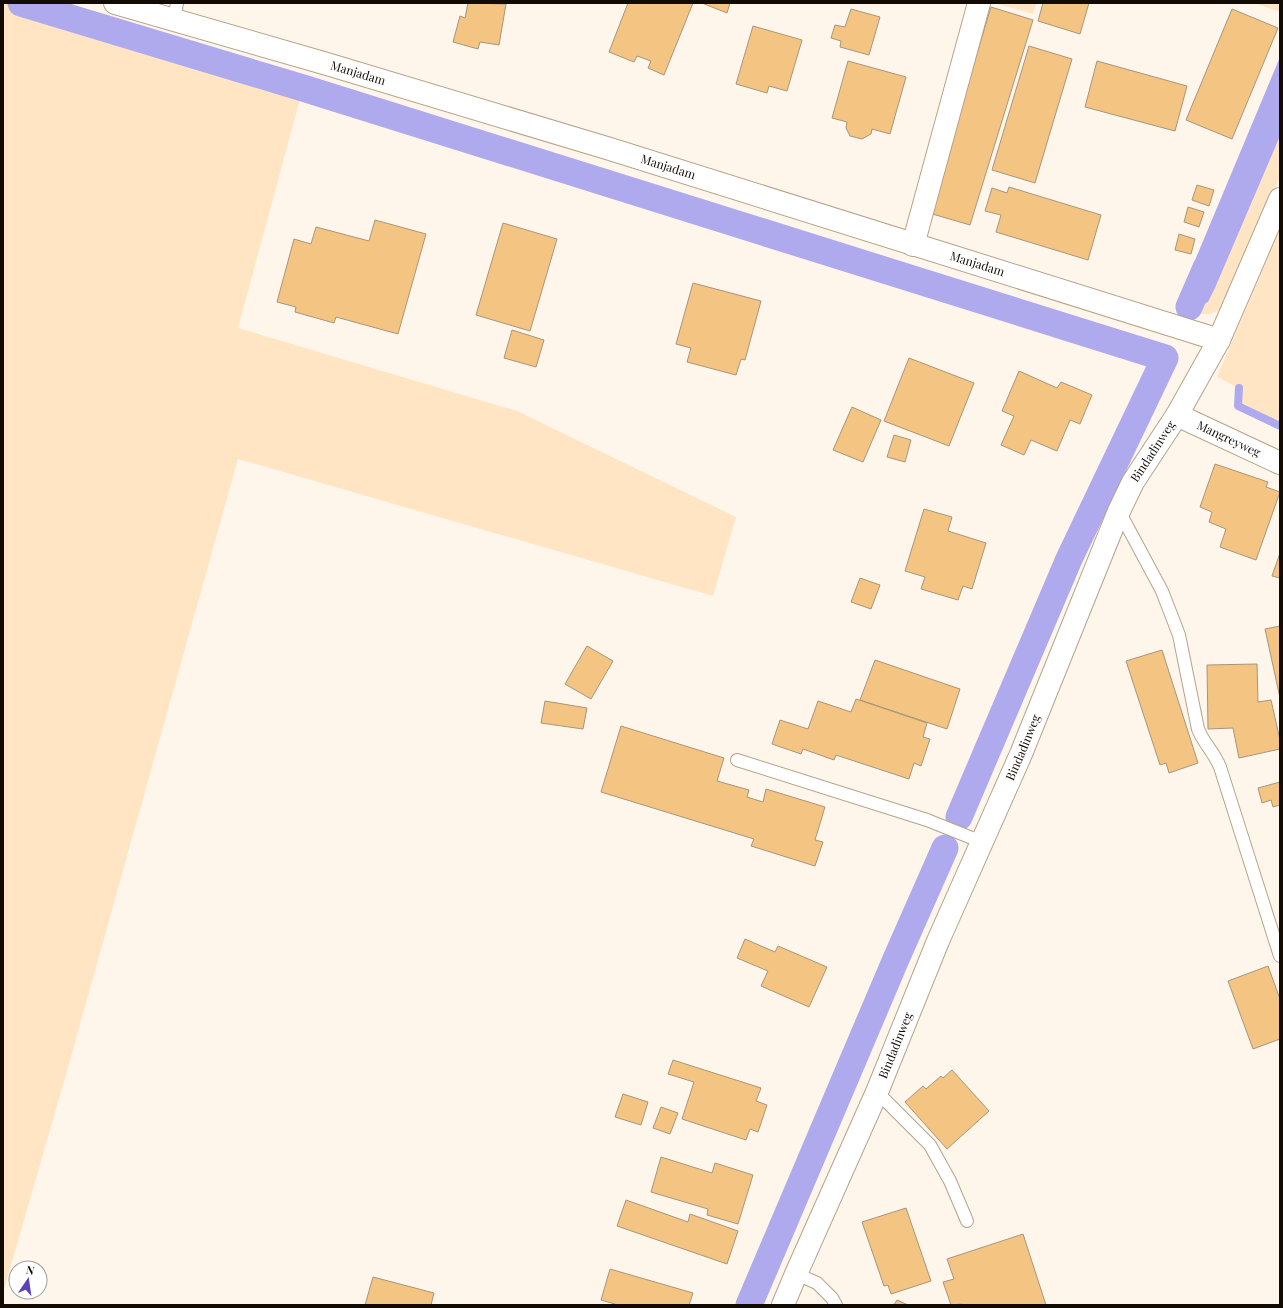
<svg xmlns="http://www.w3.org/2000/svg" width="1283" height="1308" viewBox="0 0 1283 1308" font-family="'Playfair Display',serif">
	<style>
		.green { fill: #ffe5c4 }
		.water { fill: #afa9ee }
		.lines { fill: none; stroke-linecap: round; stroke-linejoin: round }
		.stream { stroke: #afa9ee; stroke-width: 8 }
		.canal { stroke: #afa9ee; stroke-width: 27 }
		.building { fill: #f4c483; stroke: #a8957c }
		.lane-casing { stroke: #b6a389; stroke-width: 14 }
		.street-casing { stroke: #b6a389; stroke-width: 24 }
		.lane { stroke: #fff; stroke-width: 12 }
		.street { stroke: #fff; stroke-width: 22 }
		.labels { text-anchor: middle; stroke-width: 3; stroke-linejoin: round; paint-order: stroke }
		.street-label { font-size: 12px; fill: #120b04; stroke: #fff }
	</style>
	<rect width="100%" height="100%" fill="#fef6eb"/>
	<!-- green -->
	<g class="green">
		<polygon points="3,3 21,3 303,88 238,328 517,411 736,517 713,596 238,459 67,1071 3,1293"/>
		<polygon points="994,3 1036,3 1033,14"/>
		<polygon points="1254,3 1280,3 1280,12"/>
		<polygon points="1280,136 1280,177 1230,295 1222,309 1210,314 1195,314 1198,307 1208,302 1215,288"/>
		<polygon points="1280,229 1280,426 1238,406 1239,388 1217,377"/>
	</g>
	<!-- water -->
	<polygon class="water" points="1280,57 1280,136 1215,288 1208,302 1198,307 1187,301 1186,294 1188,277"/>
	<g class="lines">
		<!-- stream -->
		<polyline class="stream" points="1239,388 1238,406 1280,426"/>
		<!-- canal -->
		<g class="canal">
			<polyline points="21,3 303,88 1165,358 1069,559 959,817"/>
			<polyline points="1189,307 1206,268"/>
			<polyline points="749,1305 896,959 945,848"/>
		</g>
	</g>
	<!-- building -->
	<g class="building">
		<polygon points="468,3 506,4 499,45 480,42 478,49 453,42 460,16 465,18"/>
		<polygon points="628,3 693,3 664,75 648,68 651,61 637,56 634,62 609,52"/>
		<polygon points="702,3 730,3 727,13"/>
		<polygon points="1043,3 1089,3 1080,34 1038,21"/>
		<polygon points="991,7 1033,20 970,225 929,213"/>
		<polygon points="851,9 880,17 869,55 840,47 841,41 831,38 835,25 845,27"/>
		<polygon points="1232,9 1278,28 1232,139 1186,120"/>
		<polygon points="753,26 802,40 787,91 769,86 767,93 736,84"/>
		<polygon points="1029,46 1072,59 1035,183 992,170"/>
		<polygon points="848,61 906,77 890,134 872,129 871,134 862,139 850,136 846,128 847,122 832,118"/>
		<polygon points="1097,61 1187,86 1175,131 1085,107"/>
		<polygon points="1197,185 1214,190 1209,206 1192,200"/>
		<polygon points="1009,187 1101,215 1088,260 996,232 1001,215 985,211 992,188 1007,193"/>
		<polygon points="1188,207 1204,212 1199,227 1184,222"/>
		<polygon points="375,220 426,234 398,334 336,317 334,323 295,312 296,307 277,302 294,239 311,244 316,227 369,241"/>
		<polygon points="503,223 557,239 530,331 476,315"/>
		<polygon points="1179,234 1195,239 1191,254 1175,250"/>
		<polygon points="693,283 761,301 745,360 741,359 736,375 687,362 691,348 676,344"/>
		<polygon points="512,330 544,340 536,367 504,358"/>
		<polygon points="909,358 974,383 949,446 884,421"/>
		<polygon points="1019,371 1057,388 1061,382 1092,395 1080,424 1070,420 1057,451 1031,440 1024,455 1001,445 1014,416 1002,411"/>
		<polygon points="852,407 881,420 863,462 833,450"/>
		<polygon points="894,435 911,440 905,462 887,457"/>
		<polygon points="1215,464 1268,482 1266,487 1280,492 1256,560 1220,547 1226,529 1209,522 1212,512 1200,507"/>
		<polygon points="924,509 952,517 948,531 986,543 972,589 963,586 958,600 921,589 925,577 905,571"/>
		<polygon points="1280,553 1280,578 1272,576"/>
		<polygon points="860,578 880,585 871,609 851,602"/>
		<polygon points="1280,626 1280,698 1265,629"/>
		<polygon points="587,646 613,661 591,699 565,684"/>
		<polygon points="1162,650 1198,763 1169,773 1166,763 1160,765 1126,661"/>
		<polygon points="875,660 960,689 947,729 860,700"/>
		<polygon points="1257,664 1258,702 1271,700 1280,740 1280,749 1239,758 1233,728 1208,729 1207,665"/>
		<polygon points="856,699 927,723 923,737 930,739 921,766 914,763 909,779 836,755 834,760 803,749 801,754 772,744 780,720 808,729 818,701 851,712"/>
		<polygon points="545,701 587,708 583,729 541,723"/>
		<polygon points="621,726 724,758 717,781 749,790 747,797 763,802 766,789 825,807 815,840 823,842 815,866 751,846 754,839 601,792"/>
		<polygon points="1280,782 1280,805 1273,807 1271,800 1262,803 1258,788"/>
		<polygon points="745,939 775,952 778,946 827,967 809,1007 761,986 768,971 737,958"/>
		<polygon points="1268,966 1280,999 1280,1039 1253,1049 1228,981"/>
		<polygon points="673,1060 761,1088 756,1101 767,1105 758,1132 750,1129 746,1140 682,1119 694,1082 668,1074"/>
		<polygon points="952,1070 989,1111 947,1149 905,1102 923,1086 926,1089 941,1076 943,1078"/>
		<polygon points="623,1094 648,1102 641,1125 615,1117"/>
		<polygon points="661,1107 678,1113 670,1134 653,1128"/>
		<polygon points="661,1157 712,1173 715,1163 753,1175 738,1224 707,1215 708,1209 651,1192"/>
		<polygon points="626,1200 688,1222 690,1214 738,1231 727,1264 617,1226"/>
		<polygon points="906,1208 931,1281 891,1294 888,1285 884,1286 862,1222"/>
		<polygon points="1023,1234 1046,1305 962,1305 962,1304 951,1305 943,1282 954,1279 947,1259"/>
		<polygon points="610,1269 693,1293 689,1305 618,1305 601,1300"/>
		<polygon points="373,1277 434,1293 431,1305 365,1305"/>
		<polygon points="897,1300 908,1305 894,1305"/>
	</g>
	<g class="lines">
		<!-- lane casing -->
		<g class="lane-casing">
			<g id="lane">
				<polyline points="174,21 177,3"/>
				<path d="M1119 511 1162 591 1179 635 1198 729C1204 744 1214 752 1220 767L1280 956"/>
				<polyline points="737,760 927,820 982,842"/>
				<polyline points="877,1092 930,1145 950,1181 967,1221"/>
				<polyline points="796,1274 817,1283 832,1298 836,1305"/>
			</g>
		</g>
		<!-- street casing -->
		<g class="street-casing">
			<g id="street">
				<path id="s1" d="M115 3 327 64 610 149 1219 340"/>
				<polyline points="913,245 979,3"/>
				<path id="s2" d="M1177 415 1280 463"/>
				<path id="s3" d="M783 1305 796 1274 877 1092 938 941 1021 754 1119 511 1133 482 1177 415 1219 340 1280 199"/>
			</g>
		</g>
		<!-- lane -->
		<use href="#lane" class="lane"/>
		<!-- street -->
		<use href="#street" class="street"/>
	</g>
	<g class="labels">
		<!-- street labels -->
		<g class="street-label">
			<text dy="4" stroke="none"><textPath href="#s1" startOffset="253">Manjadam</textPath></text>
			<text dy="4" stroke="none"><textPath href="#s1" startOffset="577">Manjadam</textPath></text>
			<text dy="4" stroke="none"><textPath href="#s1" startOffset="901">Manjadam</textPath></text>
			<text dy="4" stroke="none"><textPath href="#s2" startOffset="57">Mangreyweg</textPath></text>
			<text dy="4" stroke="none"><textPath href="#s3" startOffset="931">Bindadinweg</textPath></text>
			<text dy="4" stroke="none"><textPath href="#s3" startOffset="607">Bindadinweg</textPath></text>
			<text dy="4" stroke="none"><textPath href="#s3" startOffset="283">Bindadinweg</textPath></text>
		</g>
	</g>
	<!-- border -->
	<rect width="1283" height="1308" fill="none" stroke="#120b04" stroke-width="8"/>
	<!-- north arrow -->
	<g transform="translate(28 1280) rotate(13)"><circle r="19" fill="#ffffff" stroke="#a09d9b"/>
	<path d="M0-3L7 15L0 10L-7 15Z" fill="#5c41b9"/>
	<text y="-6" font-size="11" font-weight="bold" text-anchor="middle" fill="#120b04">N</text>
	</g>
</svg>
